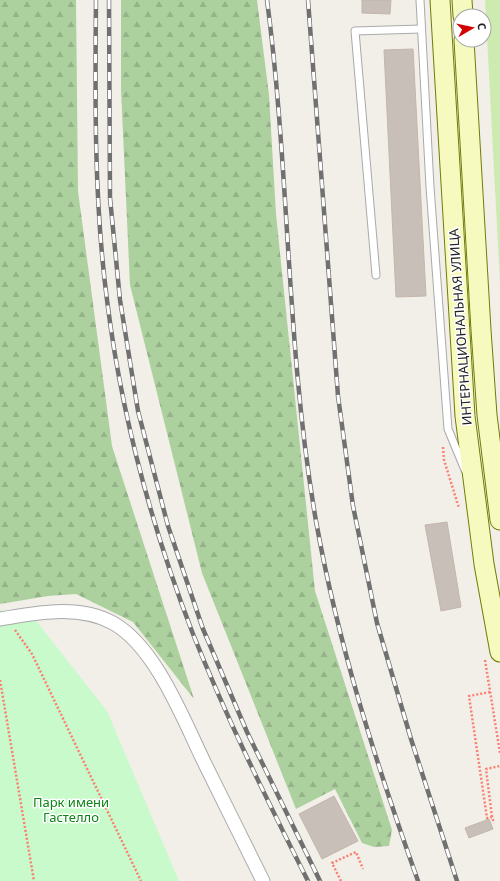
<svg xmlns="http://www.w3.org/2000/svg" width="500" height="881" viewBox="0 0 500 881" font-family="'Noto Sans',sans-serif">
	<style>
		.grass { fill: #cdebb0 }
		.forest { fill: url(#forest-firs) }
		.park { fill: #c8facc }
		.building { fill: #c7bfb8; stroke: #c4b6ab }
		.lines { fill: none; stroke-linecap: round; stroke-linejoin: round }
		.lane-casing { stroke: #a9a9a9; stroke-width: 9 }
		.street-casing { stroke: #a9a9a9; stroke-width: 15 }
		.secondary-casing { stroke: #707d05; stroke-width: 21 }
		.path { stroke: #fa8072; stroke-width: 2.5; stroke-dasharray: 2 2; stroke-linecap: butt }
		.lane { stroke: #fff; stroke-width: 7 }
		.street { stroke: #fff; stroke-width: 13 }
		.secondary { stroke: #f7fabf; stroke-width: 19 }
		.rail-casing { stroke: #707070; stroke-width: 4.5 }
		.rail { stroke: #fff; stroke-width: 3; stroke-dasharray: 9; stroke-linecap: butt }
		.labels { text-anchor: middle; stroke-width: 3; stroke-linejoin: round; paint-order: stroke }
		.street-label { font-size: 13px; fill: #222; stroke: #fff }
		.park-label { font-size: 13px; fill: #0c8416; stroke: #fff }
	</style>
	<defs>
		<pattern id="forest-firs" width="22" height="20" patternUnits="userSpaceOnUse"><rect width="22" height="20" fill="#add19e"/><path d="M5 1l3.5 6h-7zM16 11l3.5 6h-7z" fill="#95b388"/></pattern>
	</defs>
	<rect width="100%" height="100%" fill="#f2efe9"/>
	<!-- grass -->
	<polygon class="grass" points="485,0 500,0 500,283"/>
	<!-- forest -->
	<g class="forest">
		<polygon points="0,0 76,0 78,191 112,446 194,699 133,622 76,594 48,596 0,604"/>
		<polygon points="121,0 257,0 269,95 276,214 315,591 392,830 389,846 374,847 362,843 335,789 296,809 202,573 130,285 121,90"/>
	</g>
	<!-- park -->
	<polygon class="park" points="0,610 30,613 107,711 179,881 0,881"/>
	<!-- building -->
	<g class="building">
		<polygon points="362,0 391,0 390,14 362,13"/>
		<polygon points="413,49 426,296 396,297 384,50"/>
		<polygon points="447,522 461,607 441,611 425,525"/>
		<polygon points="334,796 358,841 322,859 299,814"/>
		<polygon points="489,819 493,829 469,838 465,828"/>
	</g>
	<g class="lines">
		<!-- lane casing -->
		<g class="lane-casing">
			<g id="lane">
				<polyline points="420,0 430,187 448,429 465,470"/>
				<polyline points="376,275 355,31 421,29"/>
			</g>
		</g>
		<!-- street casing -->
		<g class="street-casing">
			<path id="street" d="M0 619C37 613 78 604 113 623 156 647 184 721 205 764 224 803 244 842 263 881"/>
		</g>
		<!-- secondary casing -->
		<g class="secondary-casing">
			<g id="secondary">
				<polyline points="440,0 465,416 484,564 500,652"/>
				<polyline points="462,0 463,16"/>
				<polyline points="464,40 481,330 487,415 500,520"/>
			</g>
		</g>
		<!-- path -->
		<g class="path">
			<polyline points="443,447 444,460 459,508"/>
			<polyline points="15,630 32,654 141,881"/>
			<polyline points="485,660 500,753"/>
			<polyline points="0,680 34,881"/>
			<polyline points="490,692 469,696 487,818 492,817 494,823"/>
			<polyline points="492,817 486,769 500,766"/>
			<polyline points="341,881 332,863 356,852 363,869"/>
		</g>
		<!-- lane -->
		<use href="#lane" class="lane"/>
		<!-- street -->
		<use href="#street" class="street"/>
		<!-- secondary -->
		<use href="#secondary" class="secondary"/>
		<!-- rail casing -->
		<g class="rail-casing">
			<g id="rail">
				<path d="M96 0C95 99 94 201 107 300 121 413 152 528 193 634 227 719 267 800 308 881"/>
				<polyline points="109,0 110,198 120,300 138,411 168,526 203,629 247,732 320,881"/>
				<path d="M267 0C290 173 286 349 316 521 338 644 376 763 418 881"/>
				<polyline points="308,0 338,396 353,506 377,623 411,739 457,881"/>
			</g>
		</g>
		<!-- rail -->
		<use href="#rail" class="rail"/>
	</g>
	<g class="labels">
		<!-- street labels -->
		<g class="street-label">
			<text transform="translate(460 327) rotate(-94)" y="5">ИНТЕРНАЦИОНАЛЬНАЯ УЛИЦА</text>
		</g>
		<!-- park labels -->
		<g class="park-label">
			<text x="71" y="807">Парк имени<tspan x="71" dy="15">Гастелло</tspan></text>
		</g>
	</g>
	<!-- north arrow -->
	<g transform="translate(472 28) rotate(81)"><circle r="19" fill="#ffffff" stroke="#a7a7a7"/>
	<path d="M0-3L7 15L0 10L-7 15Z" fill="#d40000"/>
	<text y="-6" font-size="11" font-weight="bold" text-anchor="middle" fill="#222222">С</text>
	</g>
</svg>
